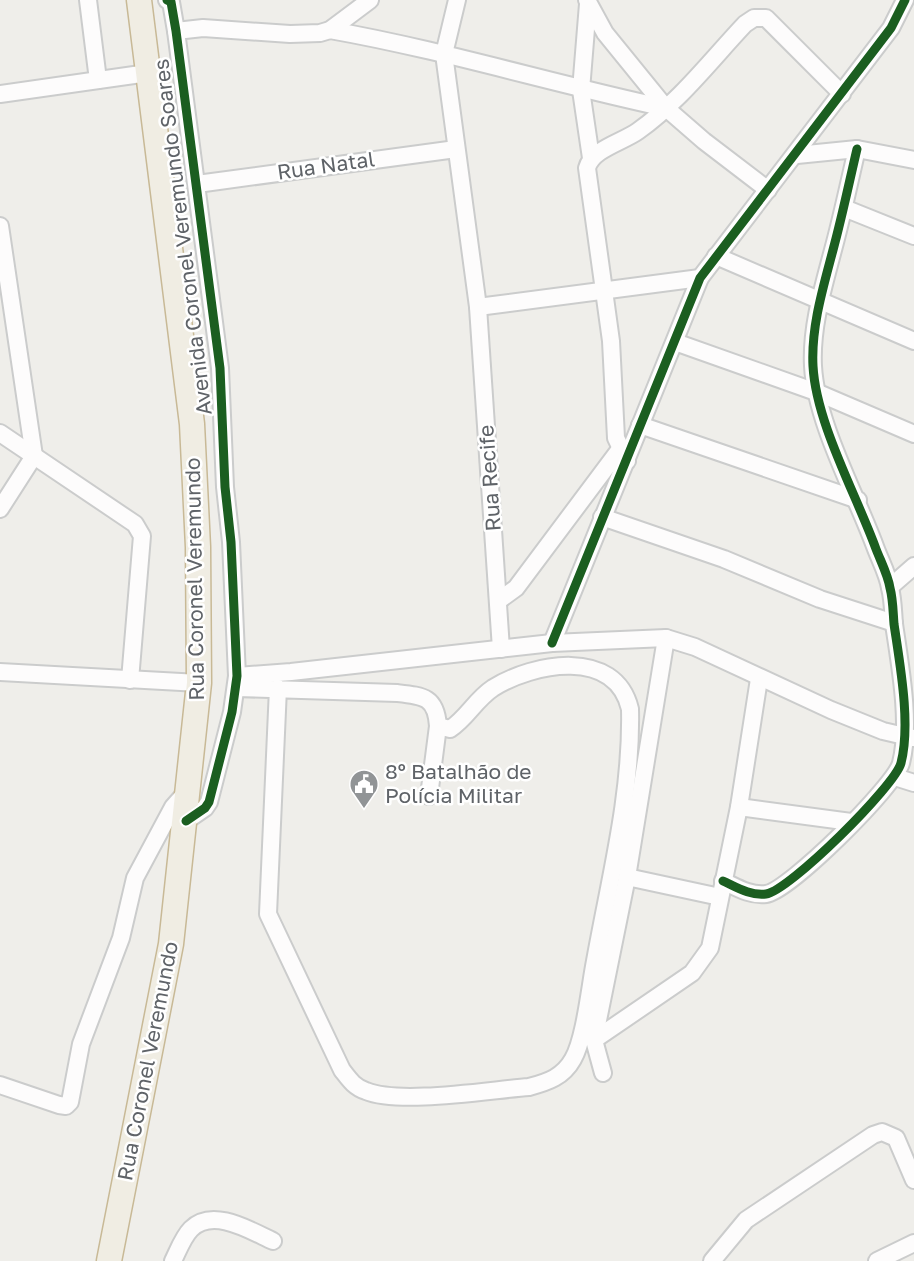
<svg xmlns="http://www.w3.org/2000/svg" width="914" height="1261" viewBox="0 0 914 1261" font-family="'Golos Text',sans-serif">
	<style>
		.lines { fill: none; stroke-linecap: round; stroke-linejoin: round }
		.minor-casing { stroke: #cbcccc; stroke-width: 20 }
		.highway-casing { stroke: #c8b996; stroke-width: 27 }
		.minor { stroke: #fdfcfc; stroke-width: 16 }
		.highway { stroke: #f0ede3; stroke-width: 24 }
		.cycleway-casing { stroke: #fff; stroke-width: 13 }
		.cycleway { stroke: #1b5e20; stroke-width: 9 }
		.labels { text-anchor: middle; stroke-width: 5; stroke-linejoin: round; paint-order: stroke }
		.street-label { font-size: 21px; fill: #5f6368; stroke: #fff }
		.poi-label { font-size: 21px; fill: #5f6368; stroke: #fff; text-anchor: start }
	</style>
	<rect width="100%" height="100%" fill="#efeeea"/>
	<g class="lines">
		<!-- minor casing -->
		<g class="minor-casing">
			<g id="minor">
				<polyline points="88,0 98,80"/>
				<polyline points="167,0 171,2 176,31 220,368 225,487 231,542 237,676 232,712 209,802 205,808 186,821"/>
				<polyline points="457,0 444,54 478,307 700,278"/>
				<polyline points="587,0 605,33 666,108 704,141 768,190"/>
				<polyline points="588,4 581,90 591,158"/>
				<path d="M330 30C443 50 554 84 666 108"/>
				<polyline points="176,31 203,28 290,34 320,33 330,30 370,0"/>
				<polyline points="0,94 148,73"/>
				<polyline points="797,155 857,149 914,160"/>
				<polyline points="197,184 456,149"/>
				<polyline points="844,208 914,236"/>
				<polyline points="0,226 34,456 0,509"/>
				<polyline points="716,256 914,341"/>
				<polyline points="478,307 501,649"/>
				<polyline points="675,342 816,392 914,434"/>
				<polyline points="640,425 858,500"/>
				<polyline points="0,433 135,524 142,536 130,680"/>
				<path d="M627 461 616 438 611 341 587 168C592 149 623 142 638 131 679 102 711 60 745 24L754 18H766L842 94"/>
				<polyline points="602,517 724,559 820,599 894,623"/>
				<polyline points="890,587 914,566"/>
				<polyline points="498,601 516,588 620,449"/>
				<polyline points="552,643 700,278 891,28 905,0"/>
				<polyline points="0,672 199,683"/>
				<polyline points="237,676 291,672 552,643 666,638 695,647 831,710 883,731 913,738"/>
				<path d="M236 688 397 693C424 696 436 697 438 726L450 729C467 718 475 700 493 688 533 663 615 647 630 709 632 795 610 877 595 961 590 986 585 1038 573 1059 563 1077 548 1082 529 1087 489 1090 400 1105 366 1091 354 1087 349 1079 342 1070L268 914 278 688"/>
				<polyline points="895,777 914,783"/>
				<polyline points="429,796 438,726"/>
				<polyline points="739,807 851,822"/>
				<polyline points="627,877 720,897"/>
				<path d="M723 881C736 887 750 896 766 894 789 891 895 786 901 763 911 724 900 665 894 624 893 612 893 599 890 588 888 575 881 562 876 549 856 494 816 423 813 366 811 327 823 288 833 250 842 217 849 183 857 149"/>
				<polyline points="594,1040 692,973 710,948 739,807 759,679"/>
				<polyline points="603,1073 594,1040 627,877 666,638"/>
				<polyline points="0,1085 59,1105 66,1106 70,1102 81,1044 121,938 135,878 173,807 189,789"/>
				<path d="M173 1261C178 1251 183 1237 191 1229 213 1207 251 1231 273 1241"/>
				<polyline points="712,1261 746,1220 873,1135 882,1132 896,1138 914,1180"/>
				<polyline points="877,1261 914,1243"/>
			</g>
		</g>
		<!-- highway casing -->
		<g class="highway-casing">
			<polyline id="highway" points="109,1261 171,944 199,683 198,547 192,424 139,0"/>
		</g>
		<!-- minor -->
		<use href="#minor" class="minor"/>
		<!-- highway -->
		<use href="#highway" class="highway"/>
		<!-- cycleway casing -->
		<g class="cycleway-casing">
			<g id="cycleway">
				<polyline points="167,0 171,2 176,31 220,368 225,487 231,542 237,676 232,712 209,802 205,808 186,821"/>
				<polyline points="552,643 700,278 891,28 905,0"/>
				<path d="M723 881C736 887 750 896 766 894 789 891 895 786 901 763 911 724 900 665 894 624 893 612 893 599 890 588 888 575 881 562 876 549 856 494 816 423 813 366 811 327 823 288 833 250 842 217 849 183 857 149"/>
			</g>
		</g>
		<!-- cycleway -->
		<use href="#cycleway" class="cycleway"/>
	</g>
	<!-- icons -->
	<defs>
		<g id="civic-pin" transform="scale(1.5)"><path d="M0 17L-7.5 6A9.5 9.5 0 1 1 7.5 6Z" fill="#919496" stroke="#fff"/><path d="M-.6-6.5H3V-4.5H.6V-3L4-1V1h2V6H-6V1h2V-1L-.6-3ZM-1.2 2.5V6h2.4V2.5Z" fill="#fff"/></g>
	</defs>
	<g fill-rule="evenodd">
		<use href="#civic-pin" x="364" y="784"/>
	</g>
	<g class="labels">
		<!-- street labels -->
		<g class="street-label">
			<text transform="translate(326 166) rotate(-8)" y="7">Rua Natal</text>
			<text transform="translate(183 237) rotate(-97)" y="7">Avenida Coronel Veremundo Soares</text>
			<text transform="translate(490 478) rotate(-94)" y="7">Rua Recife</text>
			<text transform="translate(195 579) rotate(-91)" y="7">Rua Coronel Veremundo</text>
			<text transform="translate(148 1061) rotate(-79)" y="7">Rua Coronel Veremundo</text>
		</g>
		<!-- poi labels -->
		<g class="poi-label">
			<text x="385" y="779">8º Batalhão de<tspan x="385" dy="24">Polícia Militar</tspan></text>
		</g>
	</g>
</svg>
